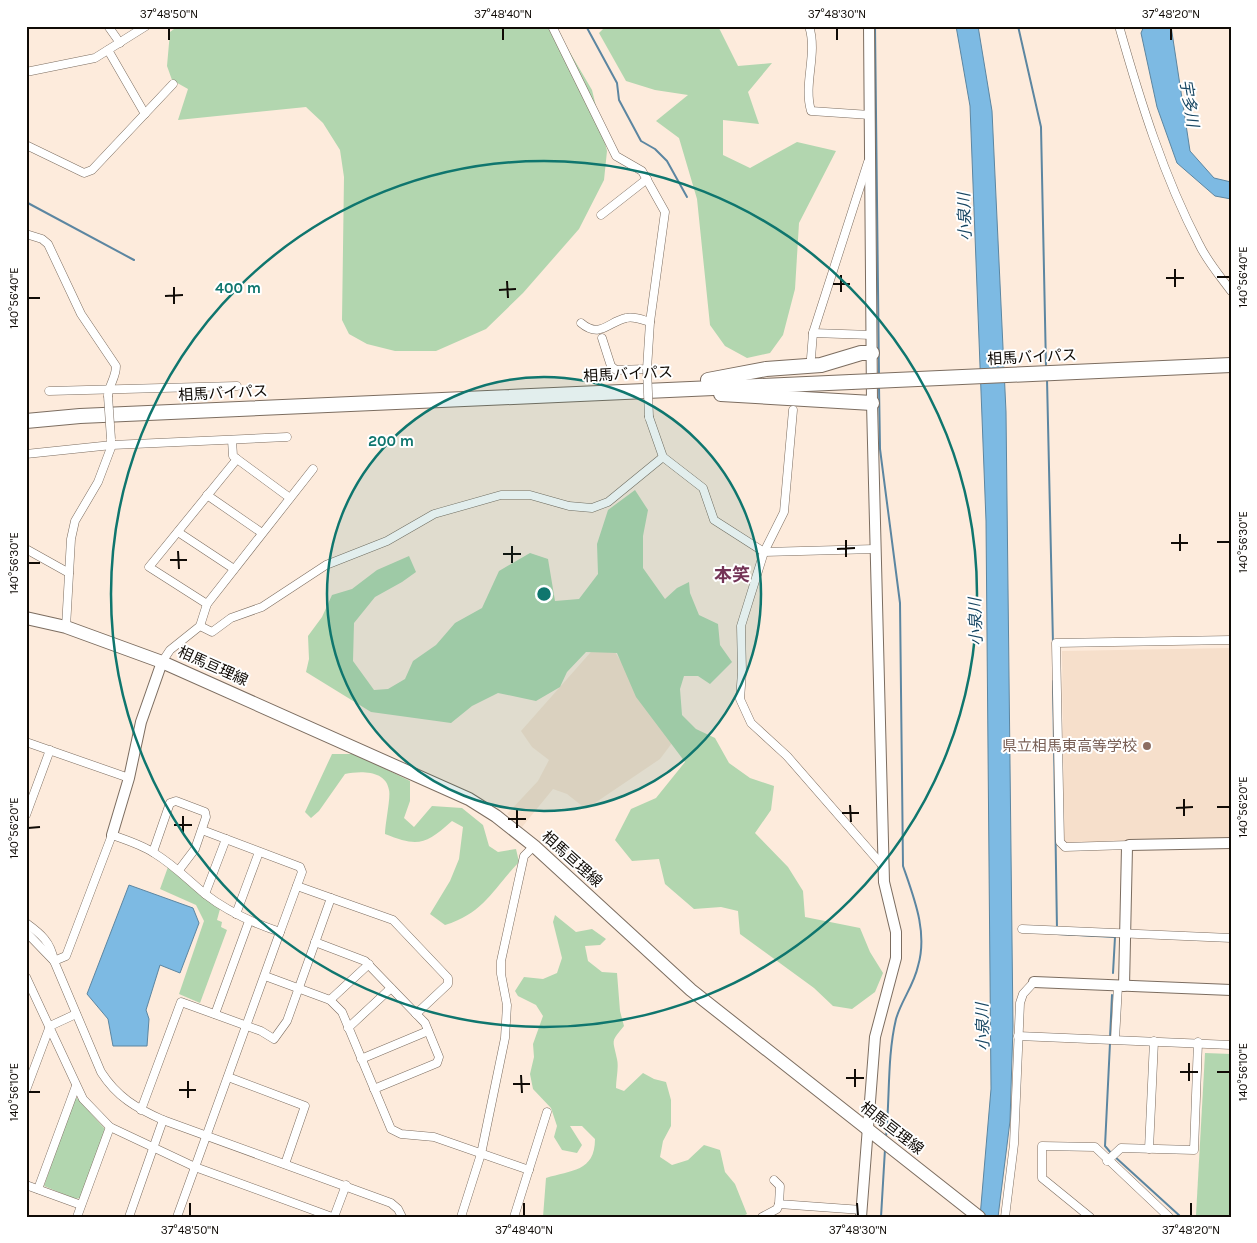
<svg xmlns="http://www.w3.org/2000/svg" width="1257" height="1243" viewBox="0 0 1257 1243" font-family="Karla,'Noto Sans JP',sans-serif">
	<style>
		.built { fill: #f6dfcb }
		.green { fill: #b2d6af }
		.water { fill: #7dbae3; stroke: #5c86a1 }
		.lines { fill: none; stroke-linecap: round; stroke-linejoin: round }
		.stream { stroke: #5c86a1; stroke-width: 2 }
		.minor-casing { stroke: #7c6d60; stroke-width: 9 }
		.tertiary-casing { stroke: #7c6d60; stroke-width: 12 }
		.primary-casing { stroke: #7c6d60; stroke-width: 14 }
		.trunk-casing { stroke: #7c6d60; stroke-width: 16 }
		.minor { stroke: #fff; stroke-width: 8 }
		.tertiary { stroke: #fff; stroke-width: 10 }
		.primary { stroke: #fff; stroke-width: 12 }
		.trunk { stroke: #fff; stroke-width: 14 }
		.minor-bridge-casing { stroke: #7c6d60; stroke-width: 9; stroke-linecap: butt }
		.trunk-bridge-casing { stroke: #7c6d60; stroke-width: 16; stroke-linecap: butt }
		.minor-bridge { stroke: #fff; stroke-width: 8 }
		.trunk-bridge { stroke: #fff; stroke-width: 14 }
		.ticks { fill: none; stroke: #100b06; stroke-width: 2 }
		.ring { fill: none; stroke: #0f766e; stroke-width: 2.5 }
		.education-dot { fill: #8d6e63; stroke: #fff; stroke-width: 2 }
		.labels { text-anchor: middle; stroke-width: 4; stroke-linejoin: round; paint-order: stroke }
		.street-label { font-size: 15px; fill: #100b06; stroke: #fff }
		.education-label { font-size: 15px; fill: #785e54; stroke: #fff; text-anchor: end }
		.water-label { font-size: 16px; font-style: italic; fill: #174662; stroke: #fff }
		.quarter-label { font-size: 18px; font-weight: bold; fill: #733356; stroke: #fff }
		.centre { fill: #0f766e; stroke: #fff; stroke-width: 2.5 }
		.ring-label { font-size: 15px; text-anchor: middle; font-weight: bold; fill: #0f766e; stroke: #fff; stroke-width: 4; stroke-linejoin: round; paint-order: stroke }
		.neatline { fill: none; stroke: #100b06; stroke-width: 2 }
		.ticks-label { font-size: 12px; text-anchor: middle; fill: #100b06 }
	</style>
	<rect width="100%" height="100%" fill="#fdebdc"/>
	<!-- built -->
	<g class="built">
		<polygon points="605,636 672,743 660,759 586,809 567,794 553,789 522,827 507,814 538,781 549,760 532,747 521,731"/>
		<polygon points="1231,648 1231,841 1064,845 1062,651"/>
	</g>
	<!-- green -->
	<g class="green">
		<polygon points="178,26 549,26 565,44 592,90 607,151 604,180 579,229 523,293 486,329 436,351 395,351 367,344 349,334 342,320 344,177 340,150 323,123 306,107 178,120 188,89 172,80 167,66 170,32"/>
		<polygon points="606,26 718,26 738,66 772,63 748,92 759,124 723,120 723,155 750,168 797,142 836,151 799,223 795,289 783,335 770,353 747,358 725,346 710,325 697,199 679,138 656,121 688,95 655,90 626,81 599,33"/>
		<polygon points="635,490 648,510 643,536 643,568 665,599 677,588 689,582 690,593 699,615 718,624 720,645 732,662 710,684 698,676 684,676 680,689 682,715 696,729 715,738 729,763 750,778 774,786 771,810 755,833 788,867 803,891 805,917 860,928 870,952 883,973 875,992 852,1009 833,1006 814,988 740,934 738,911 721,907 694,909 665,884 659,859 632,861 615,840 631,809 656,798 685,762 636,697 617,653 586,652 567,672 560,687 536,701 498,693 472,706 451,723 371,712 306,672 309,659 308,636 322,617 332,595 352,589 377,570 409,556 416,572 402,582 375,597 354,623 353,661 374,690 388,689 405,679 413,661 436,645 455,623 482,608 499,571 530,553 548,559 555,601 579,599 598,574 597,544 608,510"/>
		<path d="M332 754H355L410 781V801L404 818 414 827 432 806 462 808 483 825 489 846 498 852 516 849 519 862C492 890 485 912 445 925L430 914 450 881 459 859 463 827 452 821C425 845 418 847 385 834 385 824 391 797 389 790 386 770 360 771 345 774L319 811 311 818 305 812Z"/>
		<polygon points="168,867 220,909 217,920 222,922 221,927 227,930 200,1003 179,994 204,921 196,905 160,889"/>
		<path d="M555 915 576 932 592 929 606 939 600 945 585 946 588 961 602 972 617 973 620 1011 624 1026C610 1043 613 1039 617 1059 619 1067 616 1079 616 1088L624 1091 643 1073 654 1079 666 1082 671 1100V1126L663 1141 660 1157 672 1165 688 1160 704 1145 720 1150 725 1172 735 1184 747 1214 741 1217H543L546 1178C571 1170 595 1172 595 1139L582 1126H570L582 1145 577 1153 562 1150 554 1137 557 1126 551 1108 533 1089 530 1074 534 1057 533 1044 543 1016 536 1005 518 996 515 991 524 977 543 979 557 973 562 958 553 922Z"/>
		<polygon points="1205,1053 1231,1054 1231,1217 1199,1217 1196,1215"/>
		<polygon points="77,1098 105,1129 80,1198 75,1199 44,1186 74,1099"/>
	</g>
	<!-- water -->
	<g class="water">
		<polygon points="956,26 978,26 992,111 1006,412 1013,1026 1010,1121 998,1217 980,1217 991,1089 986,521 970,106"/>
		<polygon points="1144,26 1171,26 1190,151 1214,178 1231,182 1231,199 1215,196 1177,163 1157,107 1141,33"/>
		<polygon points="129,885 193,908 199,923 180,973 160,965 146,1010 149,1019 147,1046 113,1046 108,1019 87,994"/>
	</g>
	<g class="lines">
		<!-- stream -->
		<g class="stream">
			<polyline points="586,26 617,83 619,100 641,141 655,149 667,161 687,197"/>
			<polyline points="875,26 879,376"/>
			<polyline points="1018,26 1041,127 1046,367"/>
			<polyline points="26,202 134,260"/>
			<polyline points="1047,379 1053,644"/>
			<path d="M879 386 880 449 900 603 903 866C914 898 928 932 918 966 914 985 901 1001 896 1019 887 1057 890 1098 886 1137"/>
			<polyline points="1053,681 1057,929"/>
			<polyline points="1057,934 1115,937 1113,973"/>
			<polyline points="1110,1038 1112,995"/>
			<polyline points="1110,1043 1105,1146 1111,1153"/>
			<polyline points="1114,1156 1181,1217"/>
			<polyline points="881,1217 885,1149"/>
		</g>
		<!-- minor casing -->
		<g class="minor-casing">
			<g id="minor">
				<polyline points="108,26 120,43"/>
				<polyline points="552,26 616,156 642,171 665,212 650,322 647,369 616,370 611,366 602,338"/>
				<path d="M809 26C818 54 803 83 811 111L870 115"/>
				<path d="M1119 26C1140 100 1163 175 1199 244 1207 261 1220 276 1231 291"/>
				<polyline points="108,50 145,114"/>
				<polyline points="26,72 95,58 146,26"/>
				<polyline points="26,145 84,173 92,170 173,84"/>
				<polyline points="601,215 647,179"/>
				<path d="M26 234 42 239 48 244 81 314 116 366C116 378 109 384 108 396"/>
				<path d="M581 323C600 339 608 322 626 318 634 316 643 320 650 322"/>
				<polyline points="813,333 872,335"/>
				<polyline points="811,358 813,333 868,162"/>
				<polyline points="49,391 237,386"/>
				<polyline points="793,410 784,512 764,552 741,626 742,672 740,699 751,723 787,756 883,866"/>
				<polyline points="649,417 663,457 703,488 714,520 764,552 875,549"/>
				<polyline points="232,440 233,456 237,459"/>
				<polyline points="26,454 112,445 287,437"/>
				<polyline points="207,495 262,533"/>
				<polyline points="178,532 234,569"/>
				<polyline points="26,549 69,573"/>
				<polyline points="207,604 149,567 237,459 290,498"/>
				<polyline points="200,626 207,604 313,469"/>
				<polyline points="66,627 71,539 75,521 98,482 112,445 111,441"/>
				<polyline points="162,662 170,650 200,626 212,632 231,618 262,607 326,565 387,541 434,514 501,495 530,495 569,506 592,508 608,502 663,457"/>
				<polyline points="26,742 129,778"/>
				<polyline points="26,815 50,750"/>
				<polyline points="202,830 300,867 302,872 280,932"/>
				<polyline points="1129,845 1065,847 1060,842 1056,643 1231,640"/>
				<polyline points="153,852 170,803 176,801 205,812 206,817 195,849 179,870"/>
				<polyline points="297,886 393,920 448,978 448,984 416,1014"/>
				<polyline points="205,894 226,839"/>
				<polyline points="236,914 259,852"/>
				<path d="M26 923C41 934 51 942 54 961L101 1072C117 1097 136 1108 163 1120L391 1203 398 1209 402 1217"/>
				<polyline points="1022,929 1231,938"/>
				<polyline points="26,932 54,961"/>
				<polyline points="315,942 365,961 425,1023 439,1057 437,1063 374,1089"/>
				<path d="M54 961 66 956 112 835C126 840 142 845 154 853 174 865 188 880 205 894 228 912 253 923 280 932L177 1217"/>
				<polyline points="265,976 330,1000 342,1012 391,1129 401,1134 434,1137 529,1170"/>
				<polyline points="26,977 83,1099 110,1127 195,1167 332,1217"/>
				<polyline points="330,1000 369,964"/>
				<polyline points="215,1014 249,921"/>
				<polyline points="348,1028 391,988"/>
				<polyline points="1018,1036 1231,1045"/>
				<polyline points="1115,1039 1118,986"/>
				<polyline points="361,1059 428,1031"/>
				<polyline points="228,1077 305,1106 285,1164"/>
				<polyline points="26,1090 50,1026 76,1014"/>
				<polyline points="141,1110 181,1002 261,1031 274,1039 287,1021 331,898"/>
				<polyline points="1149,1149 1154,1041"/>
				<polyline points="1107,1161 1121,1148 1194,1150 1198,1042"/>
				<polyline points="774,1180 780,1186 779,1204 862,1210"/>
				<polyline points="26,1185 81,1205"/>
				<polyline points="38,1189 76,1086"/>
				<polyline points="77,1217 110,1127"/>
				<polyline points="129,1217 163,1120"/>
				<polyline points="334,1217 346,1185"/>
				<polyline points="461,1217 481,1154 505,1038 507,1005 501,974 501,961 524,856 534,846"/>
				<polyline points="514,1217 547,1112"/>
				<polyline points="762,1217 777,1209 779,1204"/>
				<polyline points="1005,1217 1014,1144 1020,1003 1023,994 1034,982"/>
				<polyline points="1090,1217 1042,1178 1042,1146 1095,1147 1169,1217"/>
			</g>
		</g>
		<!-- tertiary casing -->
		<g class="tertiary-casing">
			<g id="tertiary">
				<polyline points="112,835 129,778 141,722 162,662"/>
				<polyline points="1034,982 1231,990"/>
				<polyline points="1124,986 1127,847 1129,845 1231,843"/>
				<polyline points="861,1217 875,1037 896,958 896,932 884,882 872,403 869,26"/>
			</g>
		</g>
		<!-- primary casing -->
		<g class="primary-casing">
			<polyline id="primary" points="26,618 66,627 162,662 469,799 496,816 534,846 691,990 979,1217"/>
		</g>
		<!-- trunk casing -->
		<g class="trunk-casing">
			<g id="trunk">
				<polyline points="708,380 766,369 821,365 861,353 872,353"/>
				<polyline points="721,394 872,403"/>
				<polyline points="26,421 80,416 851,382"/>
			</g>
		</g>
		<!-- minor -->
		<use href="#minor" class="minor"/>
		<!-- tertiary -->
		<use href="#tertiary" class="tertiary"/>
		<!-- primary -->
		<use href="#primary" class="primary"/>
		<!-- trunk -->
		<use href="#trunk" class="trunk"/>
		<!-- minor-bridge casing -->
		<g class="minor-bridge-casing">
			<g id="minor-bridge">
				<polyline points="647,369 649,417"/>
				<polyline points="108,396 111,439"/>
			</g>
		</g>
		<!-- trunk-bridge casing -->
		<g class="trunk-bridge-casing">
			<polyline id="trunk-bridge" points="851,382 1231,365"/>
		</g>
		<!-- minor-bridge -->
		<use href="#minor-bridge" class="minor-bridge"/>
		<!-- trunk-bridge -->
		<use href="#trunk-bridge" class="trunk-bridge"/>
	</g>
	<!-- ticks -->
	<path class="ticks" d="M169 28V40M503 28V40M837 28V40M1171 28V40M1175 269V287M841 275V292M1217 277H1230M1166 278H1184M507 281 508 298M833 284H850M174 287V304M499 290 516 289M165 296 183 295M28 298H40M1180 534V551M846 540V557M1217 542H1230M1171 543H1188M512 546V563M837 549 855 548M178 551 179 569M503 554H521M170 560H187M28 563H40M1184 799V816M850 805 851 822M1217 807H1230M1176 808 1193 807M517 810V828M842 813H859M183 816V834M508 819H526M174 825H192M28 828 40 827M1189 1063V1081M855 1069V1087M1180 1072H1198M1217 1072H1230M521 1075 522 1093M846 1078H864M188 1081V1098M513 1084H530M179 1090H196M28 1092H40M190 1203V1216M524 1203V1216M857 1203 858 1216M1191 1203V1216"/>
	<!-- distance rings -->
	<circle cx="544" cy="594" r="217" fill="#0f766e" fill-opacity=".12"/>
	<g class="ring">
		<circle cx="544" cy="594" r="217"/>
		<circle cx="544" cy="594" r="433"/>
	</g>
	<!-- markers -->
	<circle class="education-dot" cx="1147" cy="746" r="5"/>
	<g class="labels">
		<!-- street labels -->
		<g class="street-label">
			<text transform="translate(1032 357) rotate(-3)" y="5">相馬バイパス</text>
			<text transform="translate(628 374) rotate(-3)" y="5">相馬バイパス</text>
			<text transform="translate(223 393) rotate(-3)" y="5">相馬バイパス</text>
			<text transform="translate(213 666) rotate(24)" y="5">相馬亘理線</text>
			<text transform="translate(572 859) rotate(42)" y="5">相馬亘理線</text>
			<text transform="translate(892 1128) rotate(38)" y="5">相馬亘理線</text>
		</g>
		<!-- education labels -->
		<g class="education-label">
			<text x="1137" y="751">県立相馬東高等学校</text>
		</g>
		<!-- water labels -->
		<g class="water-label">
			<text transform="translate(1190 103) rotate(81)" y="6">宇多川</text>
			<text transform="translate(964 217) rotate(-92)" y="6">小泉川</text>
			<text transform="translate(975 622) rotate(-92)" y="6">小泉川</text>
			<text transform="translate(982 1027) rotate(-91)" y="6">小泉川</text>
		</g>
		<!-- quarter labels -->
		<g class="quarter-label">
			<text x="732" y="581">本笑</text>
		</g>
	</g>
	<circle cx="544" cy="594" r="8" class="centre"/>
	<g class="ring-label">
		<text x="238" y="293">400 m</text>
		<text x="391" y="446">200 m</text>
	</g>
	<!-- border -->
	<rect width="1257" height="1243" fill="none" stroke="#ffffff" stroke-width="55"/>
	<rect x="28" y="28" width="1202" height="1188" class="neatline"/>
	<g class="ticks-label">
		<text x="169" y="18">37°48'50"N</text>
		<text x="503" y="18">37°48'40"N</text>
		<text x="837" y="18">37°48'30"N</text>
		<text x="1171" y="18">37°48'20"N</text>
		<text transform="translate(1243 277) rotate(-90)" y="4">140°56'40"E</text>
		<text transform="translate(14 298) rotate(-90)" y="4">140°56'40"E</text>
		<text transform="translate(1243 542) rotate(-90)" y="4">140°56'30"E</text>
		<text transform="translate(14 563) rotate(-90)" y="4">140°56'30"E</text>
		<text transform="translate(1243 807) rotate(-90)" y="4">140°56'20"E</text>
		<text transform="translate(14 828) rotate(-90)" y="4">140°56'20"E</text>
		<text transform="translate(1243 1072) rotate(-90)" y="4">140°56'10"E</text>
		<text transform="translate(14 1092) rotate(-90)" y="4">140°56'10"E</text>
		<text x="190" y="1234">37°48'50"N</text>
		<text x="524" y="1234">37°48'40"N</text>
		<text x="858" y="1234">37°48'30"N</text>
		<text x="1191" y="1234">37°48'20"N</text>
	</g>
</svg>
